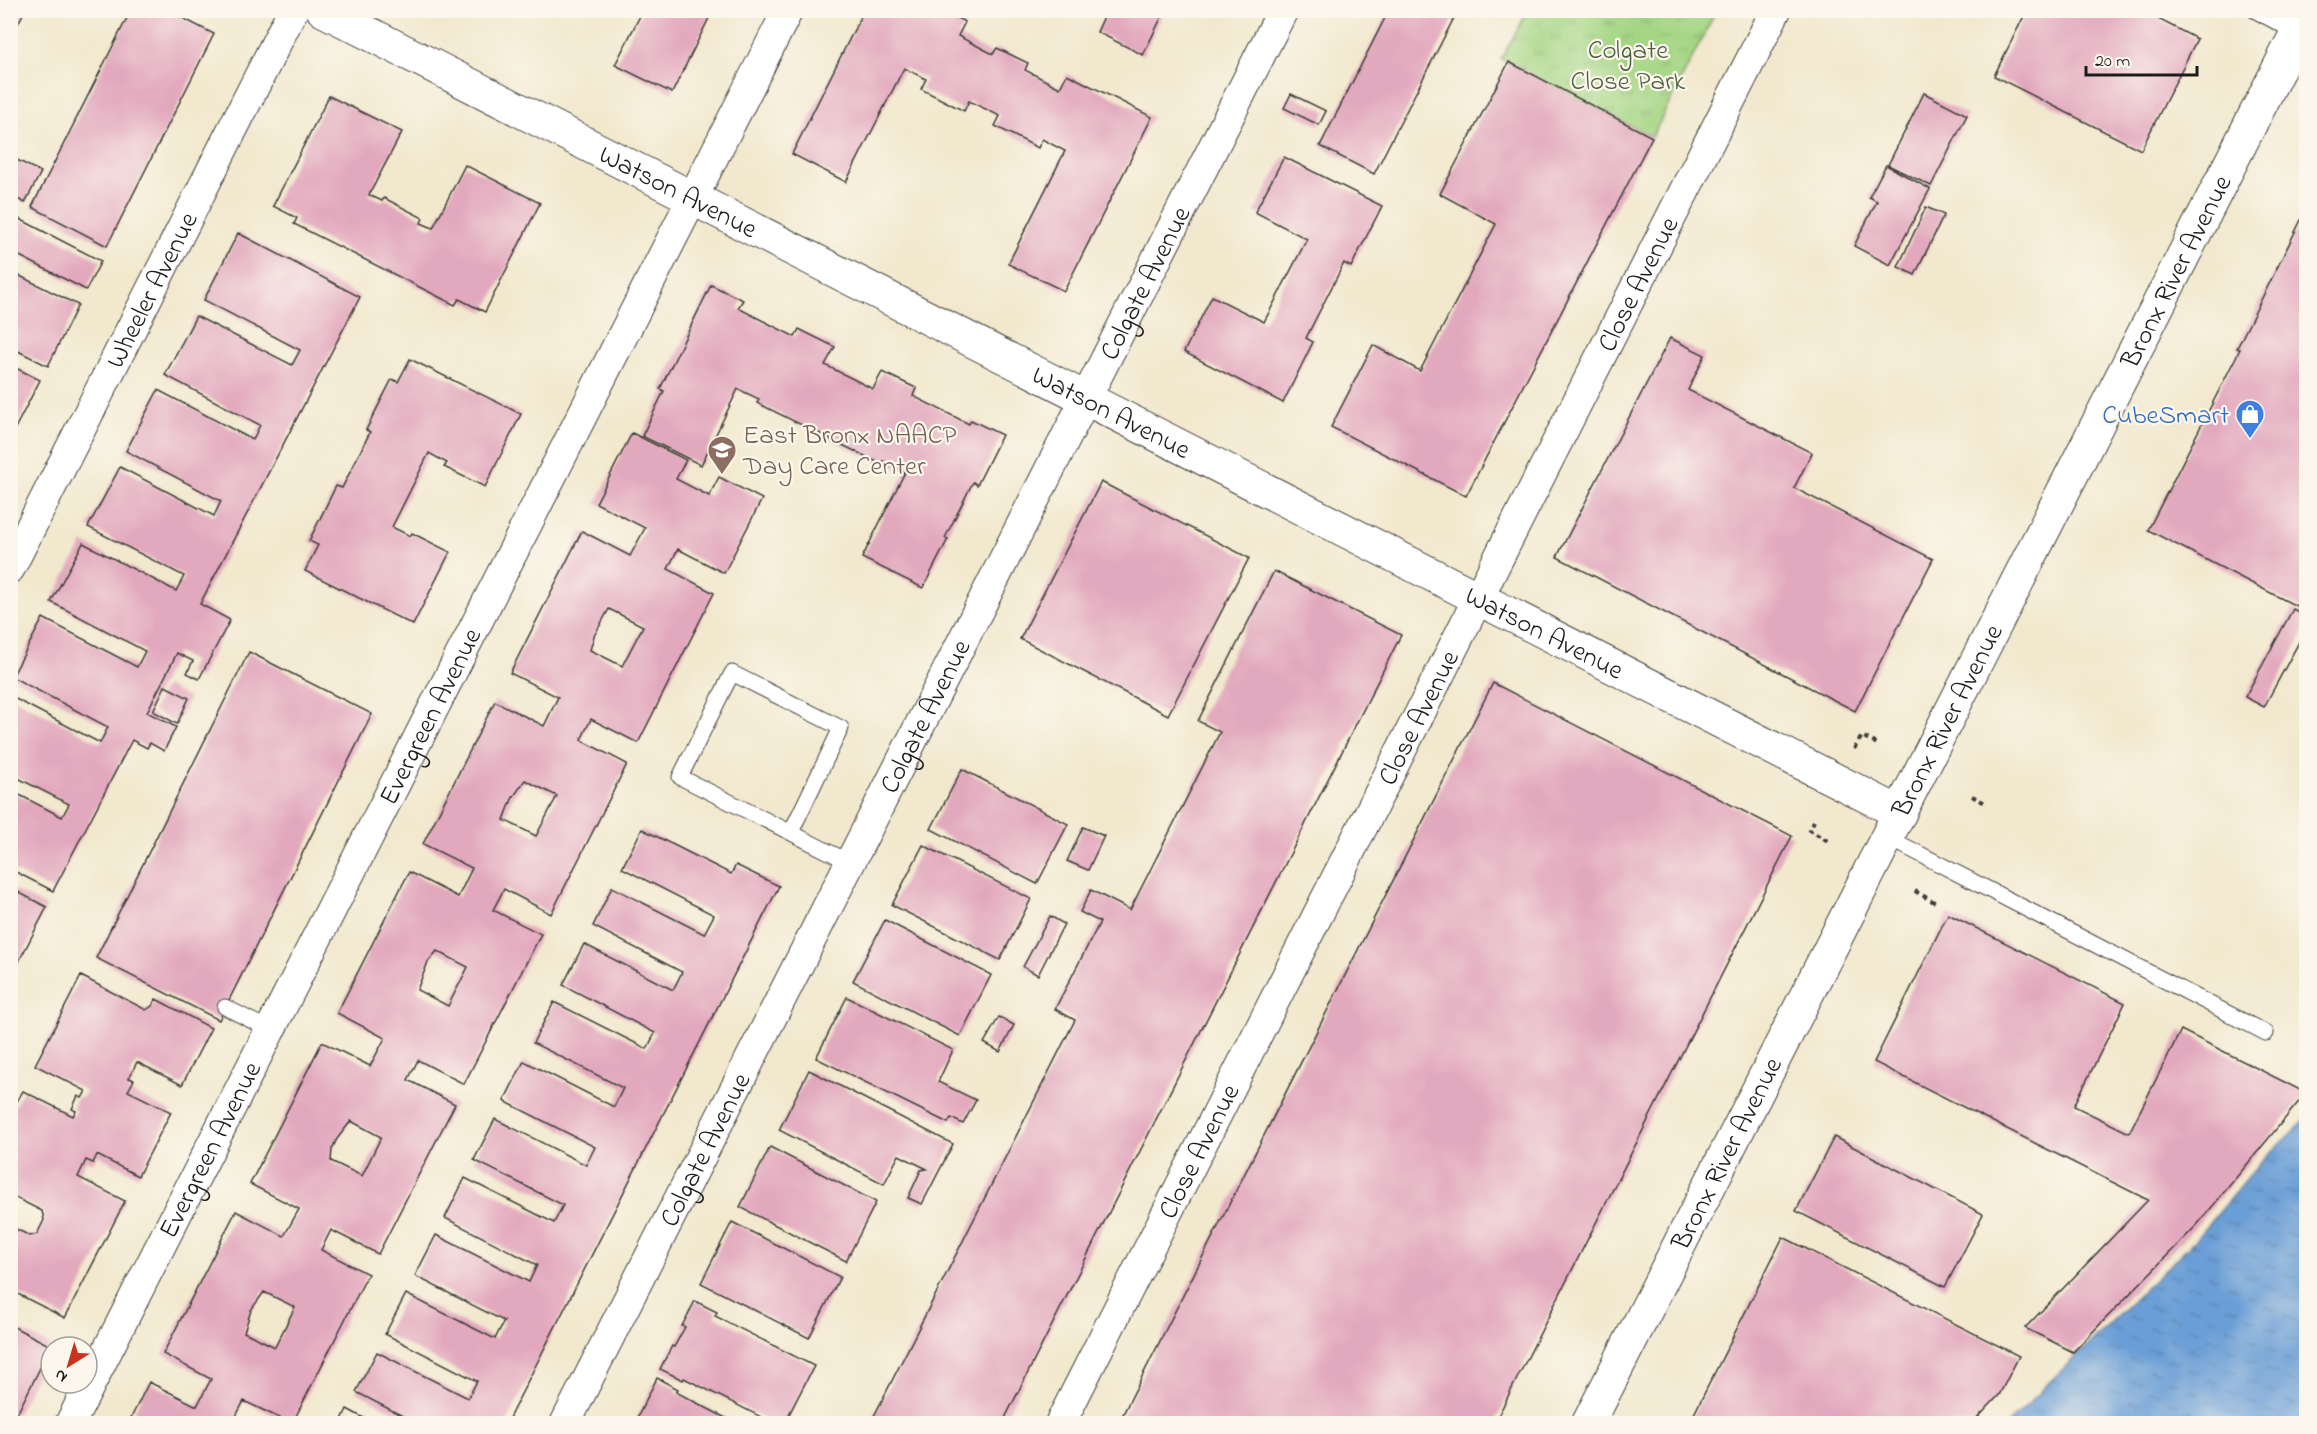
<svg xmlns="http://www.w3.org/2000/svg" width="2317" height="1434" viewBox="0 0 2317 1434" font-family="'Indie Flower',sans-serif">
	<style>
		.grass { fill: url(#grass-tufts); stroke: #607950; stroke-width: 1.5 }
		.water { fill: url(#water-ripples); stroke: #445d79; stroke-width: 1.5 }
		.building { fill: #e2a8bd; fill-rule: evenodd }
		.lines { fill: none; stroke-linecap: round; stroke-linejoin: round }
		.service-casing { stroke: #3c3b37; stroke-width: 17 }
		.minor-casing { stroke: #3c3b37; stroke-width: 32 }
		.tertiary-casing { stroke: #3c3b37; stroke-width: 35 }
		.secondary-casing { stroke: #3c3b37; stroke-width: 35 }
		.path { stroke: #3c3b37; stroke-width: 4; stroke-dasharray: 4.5 4.5; stroke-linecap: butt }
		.service { stroke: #fff; stroke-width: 15 }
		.minor { stroke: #fff; stroke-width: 30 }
		.tertiary { stroke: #fff; stroke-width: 33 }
		.secondary { stroke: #fff; stroke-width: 33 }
		.labels { text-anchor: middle; stroke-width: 4.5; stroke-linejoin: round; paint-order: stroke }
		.park-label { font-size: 27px; fill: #4c5d40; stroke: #fbf7ec }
		.street-label { font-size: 27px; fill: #1c1c1c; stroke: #fbf7ec }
		.shop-label { font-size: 27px; fill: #366cbe; stroke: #fbf7ec; text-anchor: end }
		.education-label { font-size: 27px; fill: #785e54; stroke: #fbf7ec; text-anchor: start }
	</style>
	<defs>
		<pattern id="grass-tufts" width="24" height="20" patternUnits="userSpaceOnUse" patternTransform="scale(1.5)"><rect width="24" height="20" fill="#a5d684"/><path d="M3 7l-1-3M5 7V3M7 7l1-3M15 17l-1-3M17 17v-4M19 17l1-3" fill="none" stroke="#8db771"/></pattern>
		<pattern id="water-ripples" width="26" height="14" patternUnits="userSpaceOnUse" patternTransform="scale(1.5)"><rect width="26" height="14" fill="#6b9ed6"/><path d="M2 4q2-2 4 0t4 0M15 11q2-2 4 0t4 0" fill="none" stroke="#5780ad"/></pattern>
	</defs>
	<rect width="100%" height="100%" fill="#fbf7ec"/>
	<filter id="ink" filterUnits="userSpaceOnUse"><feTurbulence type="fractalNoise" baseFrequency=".0167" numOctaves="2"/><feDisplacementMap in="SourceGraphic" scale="12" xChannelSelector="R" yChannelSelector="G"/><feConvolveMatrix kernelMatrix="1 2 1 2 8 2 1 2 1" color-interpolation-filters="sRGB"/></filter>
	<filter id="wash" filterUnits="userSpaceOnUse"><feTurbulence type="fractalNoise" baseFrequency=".008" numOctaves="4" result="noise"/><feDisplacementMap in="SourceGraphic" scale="24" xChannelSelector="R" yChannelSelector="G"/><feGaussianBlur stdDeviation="1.35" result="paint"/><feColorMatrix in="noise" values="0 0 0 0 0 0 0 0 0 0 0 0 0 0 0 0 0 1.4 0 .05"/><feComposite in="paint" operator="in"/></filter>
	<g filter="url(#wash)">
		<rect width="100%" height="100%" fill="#f2e8ce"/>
		<!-- grass -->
		<polygon class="grass" points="1528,11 1716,11 1652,137 1501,59"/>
		<!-- water -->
		<polygon class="water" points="2306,1119 2306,1423 2008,1423 2195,1240 2260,1163"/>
		<g id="blocks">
			<!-- building -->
			<g class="building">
				<polygon points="10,10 25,10 10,39"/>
				<polygon points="131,10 167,10 214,34 107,246 32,207"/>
				<polygon points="643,10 713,10 672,93 615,65"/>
				<polygon points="864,10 942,10 965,22 958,36 993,54 997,48 1028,63 1025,70 1060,88 1067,74 1152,117 1064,291 1008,264 1065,151 1042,139 1038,148 995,126 1000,116 969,101 964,111 921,89 926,79 904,68 846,182 792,154"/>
				<polygon points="1107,10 1165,10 1143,55 1097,32"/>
				<polygon points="1389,10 1458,10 1374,174 1320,146"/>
				<polygon points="2027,10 2141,10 2197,39 2141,150 1994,76"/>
				<polygon points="1509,62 1652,137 1466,496 1331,427 1373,345 1420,371 1496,224 1440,194"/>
				<polygon points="1924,93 1967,115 1931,186 1888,165"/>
				<polygon points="1291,94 1326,111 1319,125 1284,108"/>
				<polygon points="329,96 402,132 369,195 382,201 384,198 423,218 421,223 433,228 465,165 540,203 485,312 459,299 455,305 294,224 297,218 273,206"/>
				<polygon points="1284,157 1382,206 1351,267 1344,263 1306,338 1313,342 1283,403 1184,352 1212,296 1264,322 1307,239 1255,212"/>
				<polygon points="13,158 41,172 25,203 10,195 10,163"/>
				<polygon points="1886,165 1930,189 1890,265 1854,246 1877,201 1869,197"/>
				<polygon points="1926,207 1944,215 1915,275 1898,267"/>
				<polygon points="2306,210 2306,611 2148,530 2240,349 2237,348"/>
				<polygon points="10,214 101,261 86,290 10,251"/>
				<polygon points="238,233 360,297 200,604 230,620 199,679 187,673 193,661 177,653 147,712 176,727 164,751 150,743 147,748 132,740 53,891 10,869 10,790 62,817 69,804 10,774 10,696 100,743 108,727 12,677 43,618 137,667 145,651 51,602 83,543 176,591 184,576 88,527 120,467 214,516 221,501 126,451 158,390 253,440 257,431 260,425 165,375 196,316 292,365 300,350 204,300"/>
				<polygon points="10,271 78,305 48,366 10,347"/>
				<polygon points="711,285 743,300 738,308 795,337 799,329 835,347 825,365 873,389 882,372 916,388 913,396 969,424 971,420 1002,435 977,485 973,482 945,538 948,539 923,588 862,558 905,472 883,461 881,464 757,403 759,399 738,389 701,465 642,436 664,391 660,389"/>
				<polygon points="1670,338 1705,355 1688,390 1812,453 1794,488 1933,559 1855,711 1557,557"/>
				<polygon points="410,359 521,414 485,487 444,467 447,463 429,453 392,527 410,536 412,533 450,552 413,625 305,571 318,545 309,541 336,486 342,488 370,432 366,430 392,379 398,382"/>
				<polygon points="10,365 40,380 10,438"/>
				<path d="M632 433 686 460 676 479 709 496 719 477 762 499 724 573 678 549 668 569 714 593 638 743 591 719 581 740 627 764 551 914 504 889 493 910 541 934 464 1084 418 1060 408 1080 455 1104 378 1254 331 1230 321 1250 368 1274 292 1424 244 1401 234 1420 241 1424H128L149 1382 197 1406 211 1379 163 1354 236 1211 284 1236 299 1209 250 1184 322 1042 370 1066 385 1038 337 1013 409 872 458 897 472 868 423 844 495 701 544 726 558 697 510 673 582 531 630 556 645 528 596 503ZM609 609 643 626 622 666 590 650 594 636ZM525 780 557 796 536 836 504 820 512 799ZM437 951 468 967 448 1006 417 990 428 962ZM351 1121 381 1137 362 1176 331 1161 332 1149 337 1139ZM264 1292 295 1307 275 1347 244 1332 251 1310Z"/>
				<polygon points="1101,482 1249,558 1168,715 1020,639"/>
				<polygon points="1274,571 1401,635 1002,1424 870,1424 1075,1020 1055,1009 1100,922 1080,912 1091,890 1130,910 1220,732 1198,721"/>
				<polygon points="2293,609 2306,616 2306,629 2264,707 2245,697"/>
				<polygon points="249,652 372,714 219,1020 96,958"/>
				<polygon points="1493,683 1792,836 1494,1424 1118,1424"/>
				<polygon points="165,686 189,698 177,724 153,711"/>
				<polygon points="962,769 1068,824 1037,884 931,829"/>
				<polygon points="1083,827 1104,836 1088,870 1067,861"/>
				<polygon points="642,829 731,874 736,865 779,886 506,1424 418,1424 356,1392 377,1352 468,1398 477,1381 385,1334 406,1294 495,1339 504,1321 415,1276 436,1235 529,1282 537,1265 445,1218 465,1178 554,1223 563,1205 474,1160 495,1119 586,1165 595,1147 504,1101 524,1061 614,1107 623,1088 533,1043 554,1002 647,1049 655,1033 563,985 584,944 673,990 682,972 593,926 612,887 704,934 714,915 622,868"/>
				<polygon points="923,845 1031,899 1000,960 892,905"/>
				<polygon points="10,888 47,907 16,967 10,964"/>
				<polygon points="1948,914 2125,1003 2074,1106 2129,1133 2181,1030 2306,1093 2197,1225 2073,1352 2025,1328 2148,1200 1874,1062"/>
				<polygon points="1050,916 1064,924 1038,975 1023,967"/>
				<polygon points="885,920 991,975 960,1036 853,981"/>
				<polygon points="81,976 146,1010 152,1006 156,999 211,1028 182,1085 137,1062 129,1078 134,1080 128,1091 171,1112 138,1176 97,1155 93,1163 86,1160 78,1177 125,1201 65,1318 14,1292 10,1299 10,1226 30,1236 37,1234 44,1220 42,1211 10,1195 10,1114 23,1091 73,1116 76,1111 72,1109 78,1096 82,1098 86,1091 35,1065"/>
				<polygon points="847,997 953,1050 938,1082 976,1100 963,1124 951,1118 948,1123 816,1058"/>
				<polygon points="999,1017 1014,1025 1000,1052 984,1043"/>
				<polygon points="809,1070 953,1144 922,1204 908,1198 921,1170 927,1169 899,1155 884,1184 779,1130"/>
				<polygon points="1834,1137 1983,1214 1945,1287 1796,1211"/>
				<polygon points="770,1147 876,1202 846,1261 740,1207"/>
				<polygon points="732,1222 840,1277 809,1338 701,1283"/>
				<polygon points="1783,1237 2019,1356 1999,1395 1972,1424 1689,1424"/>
				<polygon points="695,1301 717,1312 715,1316 814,1366 784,1424 775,1424 684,1378 683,1380 660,1369 672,1346 674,1347 685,1327 682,1326"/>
				<polygon points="10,1325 51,1346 17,1414 10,1411"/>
				<polygon points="657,1378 678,1389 676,1392 737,1424 634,1424"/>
				<polygon points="347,1409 375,1424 340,1424"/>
			</g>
		</g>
	</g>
	<g filter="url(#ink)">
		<use href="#blocks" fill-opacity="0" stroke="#3c3b37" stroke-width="1.5"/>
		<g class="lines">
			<!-- service casing -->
			<g class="service-casing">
				<g id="service">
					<polyline points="2254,10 2297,33"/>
					<polyline points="791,832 841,728 732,673 680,777 849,862"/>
					<polyline points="1887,837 2266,1033"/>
					<polyline points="225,1007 270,1030"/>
				</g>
			</g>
			<!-- minor casing -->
			<g class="minor-casing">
				<g id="minor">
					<path id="s1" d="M10 568 293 10"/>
					<path id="s2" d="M70 1424 788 10"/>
					<path id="s3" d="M565 1424 1283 10"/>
					<path id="s4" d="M1060 1424 1776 10"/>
				</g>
			</g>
			<!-- tertiary casing -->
			<g class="tertiary-casing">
				<g id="tertiary">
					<path id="s5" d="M323 10 1900 813"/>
				</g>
			</g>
			<!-- secondary casing -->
			<g class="secondary-casing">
				<g id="secondary">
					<path id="s6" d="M1588 1424 2306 15"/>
				</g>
			</g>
			<!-- path -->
			<g class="path">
				<polyline points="1854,749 1862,736 1879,745"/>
				<polyline points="1972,796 1987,804"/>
				<polyline points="1814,821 1809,830 1828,841"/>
				<polyline points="1915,891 1936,903"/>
			</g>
			<!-- service -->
			<use href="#service" class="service"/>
			<!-- minor -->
			<use href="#minor" class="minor"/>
			<!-- tertiary -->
			<use href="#tertiary" class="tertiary"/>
			<!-- secondary -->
			<use href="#secondary" class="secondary"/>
		</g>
	</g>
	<!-- icons -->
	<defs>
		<g id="shop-pin" transform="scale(1.5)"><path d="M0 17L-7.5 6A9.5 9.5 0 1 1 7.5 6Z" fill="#3f7fe0" stroke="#fbf7ec"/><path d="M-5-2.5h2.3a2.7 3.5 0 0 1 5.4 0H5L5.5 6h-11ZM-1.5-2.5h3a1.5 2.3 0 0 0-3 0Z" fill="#fff"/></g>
		<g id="school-pin" transform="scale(1.5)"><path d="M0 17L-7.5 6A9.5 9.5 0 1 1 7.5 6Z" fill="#8d6e63" stroke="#fbf7ec"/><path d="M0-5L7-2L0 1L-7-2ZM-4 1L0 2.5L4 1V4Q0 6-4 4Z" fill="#fff"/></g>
	</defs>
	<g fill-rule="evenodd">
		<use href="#shop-pin" x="2250" y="414"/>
		<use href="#school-pin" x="722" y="450"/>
	</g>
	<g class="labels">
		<!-- park labels -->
		<g class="park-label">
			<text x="1628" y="58">Colgate<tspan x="1628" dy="31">Close Park</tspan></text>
		</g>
		<!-- street labels -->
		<g class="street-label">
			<text dy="9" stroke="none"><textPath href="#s5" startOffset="399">Watson Avenue</textPath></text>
			<text dy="9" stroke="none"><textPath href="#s6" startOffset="1294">Bronx River Avenue</textPath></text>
			<text dy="9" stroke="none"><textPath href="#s3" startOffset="1280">Colgate Avenue</textPath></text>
			<text dy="9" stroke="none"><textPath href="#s4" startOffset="1278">Close Avenue</textPath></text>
			<text dy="9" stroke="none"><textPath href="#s1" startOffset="312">Wheeler Avenue</textPath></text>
			<text dy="9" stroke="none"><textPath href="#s5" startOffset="885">Watson Avenue</textPath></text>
			<text dy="9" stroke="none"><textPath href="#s5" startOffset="1371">Watson Avenue</textPath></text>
			<text dy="9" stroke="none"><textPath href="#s2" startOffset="794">Evergreen Avenue</textPath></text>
			<text dy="9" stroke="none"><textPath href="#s3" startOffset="794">Colgate Avenue</textPath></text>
			<text dy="9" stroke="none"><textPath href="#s4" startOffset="792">Close Avenue</textPath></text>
			<text dy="9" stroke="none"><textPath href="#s6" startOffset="790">Bronx River Avenue</textPath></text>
			<text dy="9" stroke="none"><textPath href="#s2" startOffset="308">Evergreen Avenue</textPath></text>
			<text dy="9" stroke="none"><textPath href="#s3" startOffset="308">Colgate Avenue</textPath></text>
			<text dy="9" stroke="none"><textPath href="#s4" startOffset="306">Close Avenue</textPath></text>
			<text dy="9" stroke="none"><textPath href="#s6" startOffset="304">Bronx River Avenue</textPath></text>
		</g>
		<!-- shop labels -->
		<g class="shop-label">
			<text x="2229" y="423">CubeSmart</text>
		</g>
		<!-- education labels -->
		<g class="education-label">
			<text x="743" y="443">East Bronx NAACP<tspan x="743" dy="31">Day Care Center</tspan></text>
		</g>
	</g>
	<!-- margin -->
	<rect width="2317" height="1434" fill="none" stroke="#fbf7ec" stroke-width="36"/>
	<!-- north arrow -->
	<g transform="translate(69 1365) rotate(217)"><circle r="28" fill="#fbf7ec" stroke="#a29f99" stroke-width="1.5"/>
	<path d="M0-4.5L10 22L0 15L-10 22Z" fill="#c8321e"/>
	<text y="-9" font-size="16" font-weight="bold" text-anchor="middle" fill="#1c1c1c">N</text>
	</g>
	<!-- scale -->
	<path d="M2086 66v9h111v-9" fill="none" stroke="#1c1c1c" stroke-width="3"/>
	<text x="2095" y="66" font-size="18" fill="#1c1c1c" stroke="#fbf7ec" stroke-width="4.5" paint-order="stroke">20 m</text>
</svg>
